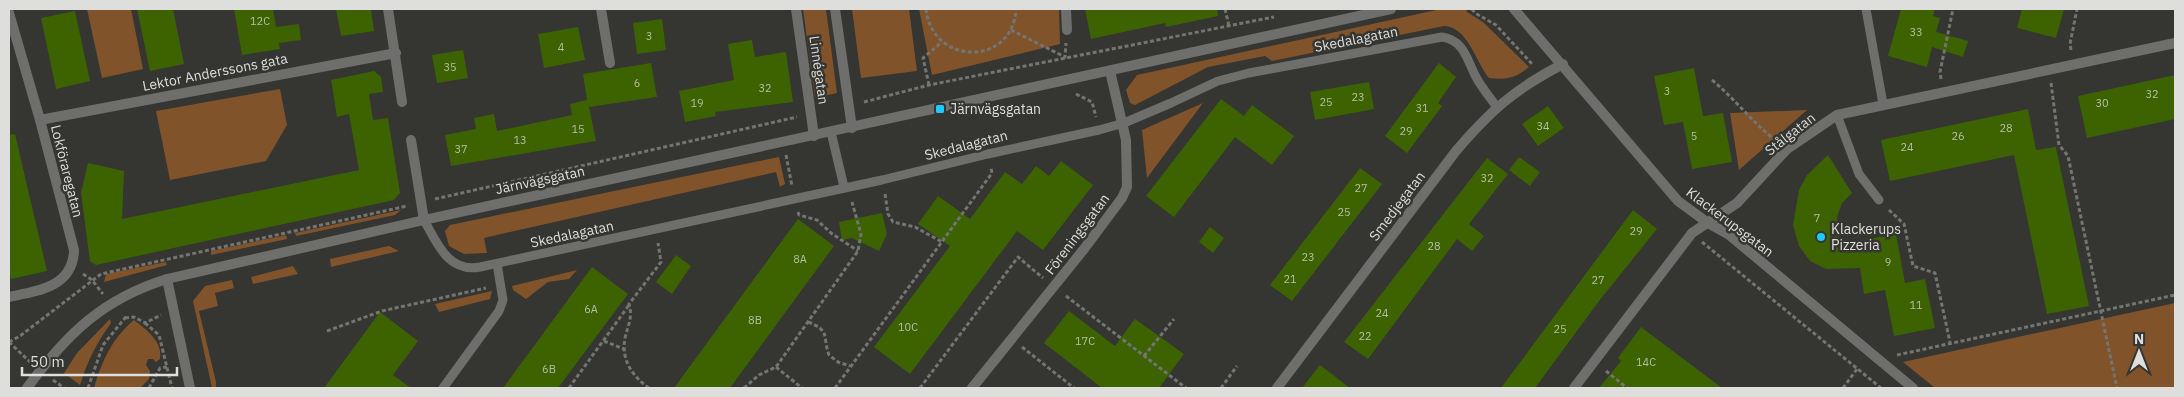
<svg xmlns="http://www.w3.org/2000/svg" width="2184" height="397" viewBox="0 0 2184 397" font-family="'IBM Plex Sans',sans-serif">
	<style>
		.green { fill: #80532a }
		.building { fill: #3c6300 }
		.lines { fill: none; stroke-linecap: round; stroke-linejoin: round }
		.path { stroke: #747472; stroke-width: 3; stroke-dasharray: 4 2.5; stroke-linecap: butt }
		.lane { stroke: #6e6e6c; stroke-width: 9 }
		.street { stroke: #6e6e6c; stroke-width: 10 }
		.poi-dot { fill: #1ec9fd; stroke: #353532; stroke-width: 2 }
		.labels { text-anchor: middle; stroke-width: 5; stroke-linejoin: round; paint-order: stroke }
		.number-label { font-size: 11px; fill: #b6bfa5 }
		.street-label { font-size: 14px; fill: #dededc; stroke: #353532 }
		.poi-label { font-size: 14px; fill: #dededc; stroke: #353532; text-anchor: start }
	</style>
	<rect width="100%" height="100%" fill="#353532"/>
	<!-- green -->
	<g class="green">
		<polygon points="87,9 131,9 143,69 102,78"/>
		<polygon points="803,9 826,9 837,93 815,98"/>
		<polygon points="852,9 909,9 917,71 861,78"/>
		<polygon points="919,9 1059,9 1060,44 932,75"/>
		<path d="M1441 9H1466L1467 12 1483 22 1529 67C1516 78 1506 80 1489 78 1475 61 1468 27 1444 26L1272 61 1265 56 1208 67 1135 105 1130 103 1126 90 1137 75Z"/>
		<polygon points="280,89 287,125 266,161 170,180 156,111"/>
		<polygon points="1203,103 1147,178 1142,130"/>
		<polygon points="1807,110 1739,170 1730,113"/>
		<polygon points="779,157 785,184 780,187 776,172 484,238 487,253 464,254 449,246 445,231 450,225"/>
		<polygon points="401,210 395,215 296,236 295,233"/>
		<polygon points="286,235 287,239 211,255 211,251"/>
		<polygon points="389,246 399,251 331,267 330,259"/>
		<polygon points="166,262 167,265 104,282 106,274"/>
		<polygon points="293,266 298,274 253,284 251,277"/>
		<polygon points="577,270 569,279 548,282 526,299 513,290 512,286"/>
		<polygon points="232,280 234,288 215,293 218,306 199,311 216,382 216,388 212,388 193,301 205,286"/>
		<polygon points="492,291 490,299 439,312 435,304"/>
		<polygon points="2175,303 2175,388 1935,388 1903,362"/>
		<path d="M110 319 111 323C97 342 87 362 80 385L64 373 77 353Z"/>
		<path d="M134 320C147 330 163 342 160 359L156 362 153 359H148L146 365 150 371 149 379 140 388H94C102 361 112 338 134 320Z"/>
	</g>
	<!-- building -->
	<g class="building">
		<polygon points="137,9 173,9 184,64 150,71"/>
		<polygon points="234,9 273,9 276,27 299,24 301,40 279,43 280,49 242,55"/>
		<polygon points="336,9 371,9 374,31 341,36"/>
		<polygon points="1085,9 1217,9 1218,16 1166,27 1165,23 1091,39"/>
		<polygon points="1901,9 1935,9 1933,16 1940,18 1936,32 1968,41 1963,57 1932,47 1927,67 1888,56"/>
		<polygon points="2022,9 2064,9 2056,38 2017,28"/>
		<polygon points="75,11 90,81 56,89 41,18"/>
		<polygon points="662,19 666,50 637,54 633,23"/>
		<polygon points="578,27 585,60 544,68 538,34"/>
		<polygon points="752,40 755,57 786,52 793,102 715,112 716,116 685,122 679,91 734,80 728,44"/>
		<polygon points="463,50 468,78 437,83 432,55"/>
		<polygon points="651,63 657,97 589,107 596,141 451,166 445,135 476,129 474,118 494,114 497,131 572,115 570,104 587,100 583,74"/>
		<polygon points="1439,63 1456,77 1438,103 1442,106 1407,153 1385,136"/>
		<polygon points="1694,68 1703,116 1723,113 1732,162 1692,169 1683,122 1664,125 1654,76"/>
		<polygon points="374,71 381,77 383,92 369,94 373,120 388,118 400,193 394,200 96,265 90,261 81,193 88,163 124,171 122,219 359,170 349,114 337,117 331,80"/>
		<polygon points="2175,75 2175,119 2087,138 2078,96"/>
		<polygon points="1369,82 1374,109 1315,120 1310,92"/>
		<polygon points="1221,99 1244,116 1252,105 1294,136 1272,165 1235,137 1174,217 1146,196"/>
		<polygon points="1548,106 1564,128 1538,146 1522,124"/>
		<polygon points="2028,109 2036,150 2056,147 2089,306 2047,314 2014,155 1890,181 1881,140"/>
		<polygon points="15,134 47,271 11,279 9,269 9,135"/>
		<polygon points="1828,155 1852,193 1842,203 1837,217 1842,244 1896,234 1905,283 1925,279 1935,328 1894,336 1885,290 1864,294 1860,268 1826,269 1810,261 1799,246 1793,225 1799,190 1807,175"/>
		<polygon points="1519,157 1540,172 1530,186 1509,170"/>
		<polygon points="1487,158 1508,174 1469,224 1484,236 1472,251 1457,239 1368,359 1344,342"/>
		<polygon points="1061,161 1093,185 1043,250 1017,231 910,374 874,347 950,246 918,224 938,196 970,219 1005,172 1022,184 1036,166 1049,176"/>
		<polygon points="1360,168 1382,184 1292,301 1270,285"/>
		<polygon points="1633,210 1657,229 1599,301 1535,388 1501,388"/>
		<polygon points="882,213 887,234 879,251 852,238 842,240 839,222"/>
		<polygon points="798,219 834,246 730,388 674,388"/>
		<polygon points="1210,227 1224,238 1213,253 1199,242"/>
		<polygon points="676,255 691,266 672,294 656,282"/>
		<polygon points="592,267 628,294 558,388 503,388"/>
		<polygon points="1069,311 1115,346 1135,319 1184,354 1159,388 1102,388 1044,343"/>
		<polygon points="380,312 418,341 393,375 411,388 324,388"/>
		<polygon points="1641,327 1722,388 1599,388 1621,361 1618,358"/>
		<polygon points="1320,365 1350,388 1302,388"/>
	</g>
	<g class="lines">
		<!-- path -->
		<g class="path">
			<path d="M926 9C932 66 1013 67 1016 9"/>
			<polyline points="1225,9 1229,26"/>
			<polyline points="1472,9 1475,13 1496,25 1533,65"/>
			<polyline points="1011,30 1065,57 1066,43"/>
			<polyline points="2071,50 2070,44 2077,9"/>
			<polyline points="1941,79 1940,72 1953,9"/>
			<path d="M1712 80C1735 99 1752 122 1775 140"/>
			<polyline points="2051,83 2059,145 2068,156 2117,388"/>
			<polyline points="929,85 923,58 942,42"/>
			<polyline points="1076,94 1092,102 1096,117"/>
			<polyline points="864,102 929,85 1274,17"/>
			<polyline points="786,155 792,186"/>
			<polyline points="885,194 888,214 893,222 915,227 942,242"/>
			<polyline points="435,199 797,117"/>
			<polyline points="1889,210 1904,224 1913,266 1935,273 1950,342"/>
			<polyline points="798,212 799,215 817,220 831,233 858,251"/>
			<polyline points="1702,242 1881,388"/>
			<polyline points="83,274 92,280 103,294"/>
			<polyline points="1066,296 1186,388"/>
			<polyline points="125,318 134,317 145,323 161,315"/>
			<path d="M808 322C831 331 822 336 829 355L838 362 850 366"/>
			<polyline points="145,323 159,335 172,388"/>
			<polyline points="327,331 382,311 486,288"/>
			<polyline points="604,341 624,349"/>
			<polyline points="9,342 20,336 101,274 407,206"/>
			<polyline points="9,342 30,362"/>
			<polyline points="1022,347 1074,388"/>
			<polyline points="1897,355 2175,295"/>
			<polyline points="1144,356 1174,319"/>
			<polyline points="776,367 802,388"/>
			<polyline points="1606,371 1627,388"/>
			<polyline points="53,380 64,388"/>
			<polyline points="88,388 103,345 125,318 122,315"/>
			<polyline points="149,388 160,368 167,367"/>
			<polyline points="569,388 629,305"/>
			<path d="M649 388C632 376 621 360 625 338 628 325 633 317 629 304L661 262 658 243"/>
			<polyline points="744,388 759,375 776,367 858,251 861,234 852,202"/>
			<polyline points="835,388 992,173 991,168"/>
			<polyline points="920,388 1018,257 1043,278"/>
			<polyline points="1221,388 1237,366"/>
			<polyline points="1843,388 1857,369"/>
		</g>
		<!-- lane -->
		<g class="lane">
			<polyline points="1866,9 1883,104"/>
			<polyline points="1837,115 1859,174 1879,200"/>
			<polyline points="831,132 844,187"/>
			<path d="M424 220C437 243 448 273 480 267L882 180 988 154 1099 130 1124 123 1171 103 1218 81 1249 73 1442 37C1464 40 1467 60 1476 77 1481 87 1490 97 1496 106"/>
			<polyline points="443,388 499,311 503,300 497,264"/>
		</g>
		<!-- street -->
		<g class="street">
			<polyline points="388,9 402,102"/>
			<polyline points="601,9 610,63"/>
			<polyline points="796,9 814,136"/>
			<polyline points="835,9 852,128"/>
			<polyline points="1066,9 1067,30"/>
			<polyline points="1514,9 1678,201 1708,223 1728,234 1913,388"/>
			<path d="M9 13 40 120 74 250C73 287 38 291 9 297"/>
			<polyline points="40,120 396,53"/>
			<polyline points="411,140 424,220"/>
			<polyline points="167,279 190,388"/>
			<path d="M27 388C66 335 102 299 167 279L424 220 1391 9"/>
			<polyline points="972,388 1084,249 1122,198 1127,187 1126,140 1110,71"/>
			<path d="M1277 388 1456 151C1491 110 1515 89 1563 64"/>
			<polyline points="1574,388 1692,233 1737,203 1787,149 1837,115 2175,43"/>
		</g>
	</g>
	<!-- markers -->
	<g class="poi-dot">
		<rect x="935" y="104" width="10" height="10" rx="2.5"/>
		<circle cx="1821" cy="237" r="5"/>
	</g>
	<g class="labels">
		<!-- number labels -->
		<g class="number-label">
			<text x="260" y="25">12C</text>
			<text x="1916" y="36">33</text>
			<text x="649" y="40">3</text>
			<text x="561" y="51">4</text>
			<text x="450" y="71">35</text>
			<text x="637" y="87">6</text>
			<text x="765" y="92">32</text>
			<text x="1667" y="95">3</text>
			<text x="2152" y="98">32</text>
			<text x="1358" y="101">23</text>
			<text x="1326" y="106">25</text>
			<text x="697" y="107">19</text>
			<text x="2102" y="107">30</text>
			<text x="1422" y="112">31</text>
			<text x="1543" y="130">34</text>
			<text x="2006" y="132">28</text>
			<text x="578" y="133">15</text>
			<text x="1406" y="135">29</text>
			<text x="1694" y="140">5</text>
			<text x="1958" y="140">26</text>
			<text x="520" y="144">13</text>
			<text x="1907" y="151">24</text>
			<text x="461" y="153">37</text>
			<text x="1487" y="182">32</text>
			<text x="1361" y="192">27</text>
			<text x="1344" y="216">25</text>
			<text x="1817" y="222">7</text>
			<text x="1636" y="235">29</text>
			<text x="1434" y="250">28</text>
			<text x="1308" y="261">23</text>
			<text x="800" y="263">8A</text>
			<text x="1888" y="266">9</text>
			<text x="1290" y="283">21</text>
			<text x="1598" y="284">27</text>
			<text x="1916" y="309">11</text>
			<text x="591" y="313">6A</text>
			<text x="1382" y="317">24</text>
			<text x="755" y="324">8B</text>
			<text x="908" y="331">10C</text>
			<text x="1560" y="333">25</text>
			<text x="1365" y="340">22</text>
			<text x="1085" y="345">17C</text>
			<text x="1646" y="366">14C</text>
			<text x="549" y="373">6B</text>
		</g>
		<!-- street labels -->
		<g class="street-label">
			<text transform="translate(1356 39) rotate(-11)" y="5">Skedalagatan</text>
			<text transform="translate(819 70) rotate(82)" y="5">Linnégatan</text>
			<text transform="translate(215 72) rotate(-11)" y="5">Lektor Anderssons gata</text>
			<text transform="translate(1790 134) rotate(-38)" y="5">Stålgatan</text>
			<text transform="translate(966 145) rotate(-14)" y="5">Skedalagatan</text>
			<text transform="translate(67 171) rotate(76)" y="5">Lokföraregatan</text>
			<text transform="translate(540 180) rotate(-12)" y="5">Järnvägsgatan</text>
			<text transform="translate(1397 206) rotate(-53)" y="5">Smedjegatan</text>
			<text transform="translate(1730 222) rotate(37)" y="5">Klackerupsgatan</text>
			<text transform="translate(572 234) rotate(-12)" y="5">Skedalagatan</text>
			<text transform="translate(1077 234) rotate(-53)" y="5">Föreningsgatan</text>
		</g>
		<!-- poi labels -->
		<g class="poi-label">
			<text x="950" y="114">Järnvägsgatan</text>
			<text x="1831" y="234">Klackerups<tspan x="1831" dy="16">Pizzeria</tspan></text>
		</g>
	</g>
	<!-- border -->
	<rect width="2184" height="397" fill="none" stroke="#dededc" stroke-width="20"/>
	<!-- north arrow -->
	<g transform="translate(2139 352)" stroke="#353532" stroke-width="4" paint-order="stroke">
	<path d="M0-4L9 19L0 12L-9 19Z" fill="#dededc"/>
	<text y="-8" font-size="14" font-weight="bold" text-anchor="middle" fill="#dededc">N</text>
	</g>
	<!-- scale -->
	<path d="M22 367v8h155v-8" fill="none" stroke="#dededc" stroke-width="2.5"/>
	<text x="30" y="367" font-size="15" fill="#dededc" stroke="#353532" stroke-width="4" paint-order="stroke">50 m</text>
</svg>
